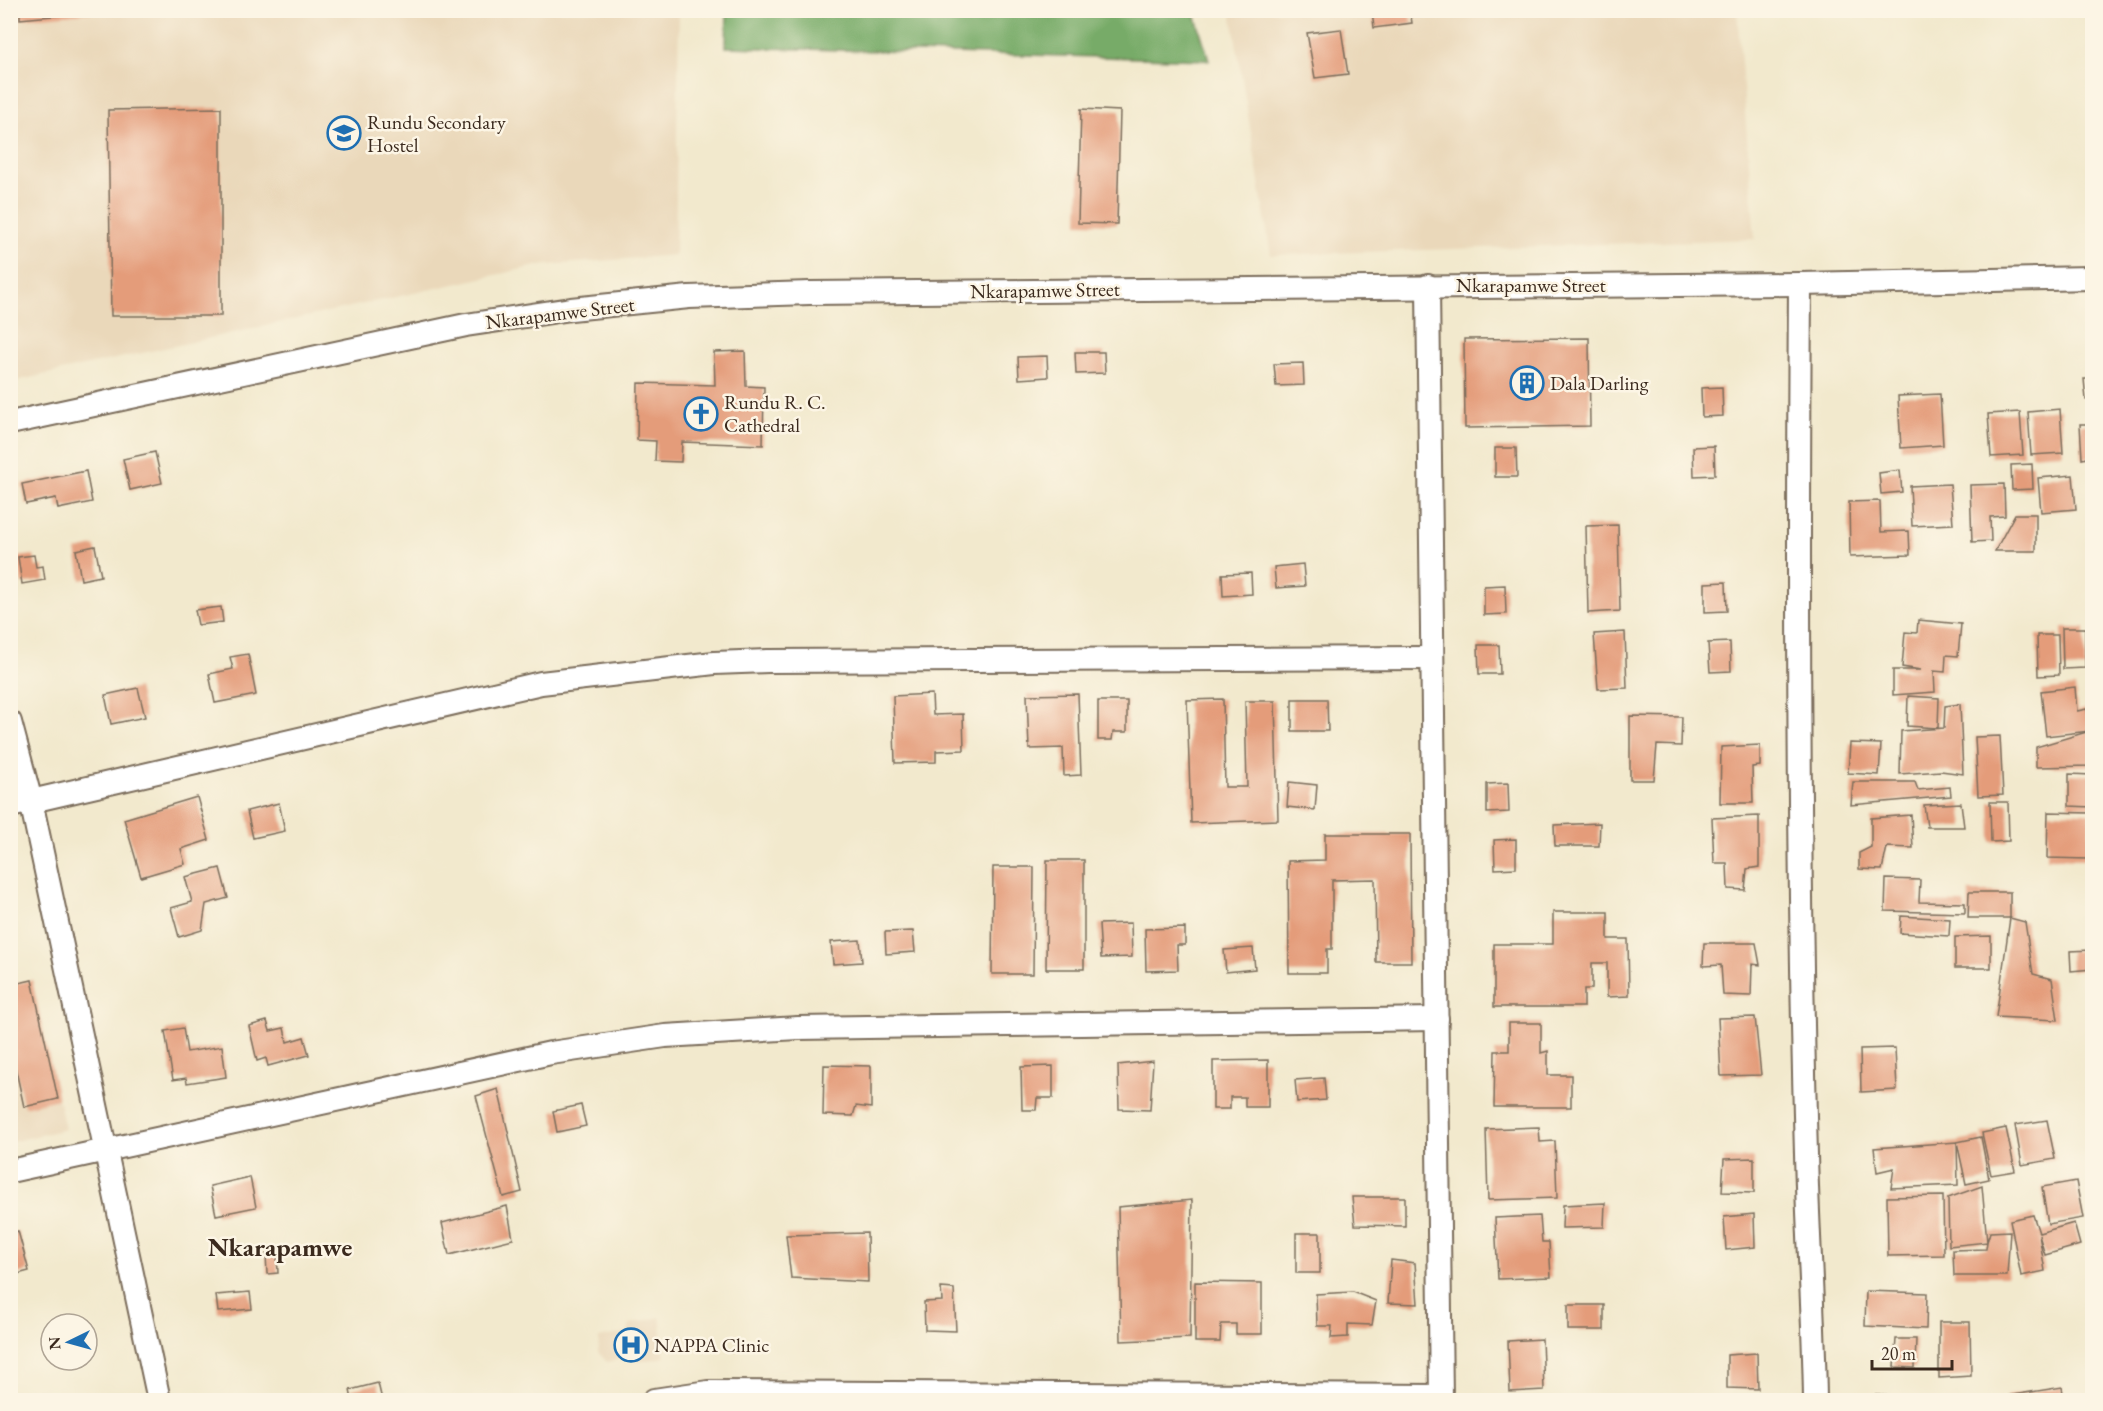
<svg xmlns="http://www.w3.org/2000/svg" width="2103" height="1411" viewBox="0 0 2103 1411" font-family="'EB Garamond',serif">
	<style>
		.built { fill: #ead8ba }
		.forest { fill: #77ab67; stroke: #596a42; stroke-width: 1.5 }
		.building { fill: #e49c7a }
		.lines { fill: none; stroke-linecap: round; stroke-linejoin: round }
		.street-casing { stroke: #7b6d5b; stroke-width: 26 }
		.street { stroke: #fff; stroke-width: 22 }
		.labels { text-anchor: middle; stroke-width: 5; stroke-linejoin: round; paint-order: stroke }
		.poi-label { font-size: 20px; fill: #3b2a1e; stroke: #fcf5e5; text-anchor: start }
		.street-label { font-size: 20px; fill: #3b2a1e; stroke: #fcf5e5 }
		.district-label { font-size: 26px; font-weight: bold; fill: #3b2a1e; stroke: #fcf5e5 }
	</style>
	<rect width="100%" height="100%" fill="#fcf5e5"/>
	<filter id="ink" filterUnits="userSpaceOnUse"><feTurbulence type="fractalNoise" baseFrequency=".0167" numOctaves="2"/><feDisplacementMap in="SourceGraphic" scale="12" xChannelSelector="R" yChannelSelector="G"/><feConvolveMatrix kernelMatrix="1 2 1 2 8 2 1 2 1" color-interpolation-filters="sRGB"/></filter>
	<filter id="wash" filterUnits="userSpaceOnUse"><feTurbulence type="fractalNoise" baseFrequency=".008" numOctaves="4" result="noise"/><feDisplacementMap in="SourceGraphic" scale="24" xChannelSelector="R" yChannelSelector="G"/><feGaussianBlur stdDeviation="1.35" result="paint"/><feColorMatrix in="noise" values="0 0 0 0 0 0 0 0 0 0 0 0 0 0 0 0 0 1.4 0 .05"/><feComposite in="paint" operator="in"/></filter>
	<g filter="url(#wash)">
		<rect width="100%" height="100%" fill="#f2e9cd"/>
		<!-- built -->
		<g class="built">
			<polygon points="10,11 679,11 675,255 536,266 11,382"/>
			<polygon points="1231,11 1737,11 1755,239 1271,255"/>
			<polygon points="32,980 65,1129 11,1142 10,985"/>
			<polygon points="660,1317 665,1357 639,1362 632,1356 607,1362 598,1352 599,1338 628,1332 630,1324"/>
		</g>
		<!-- forest -->
		<polygon class="forest" points="1194,11 1209,60 726,47 727,11"/>
		<g id="blocks">
			<!-- building -->
			<g class="building">
				<polygon points="20,10 96,10 96,12 20,19"/>
				<polygon points="1372,10 1410,10 1412,23 1374,28"/>
				<polygon points="1341,29 1348,74 1315,78 1307,33"/>
				<polygon points="221,108 221,316 111,316 108,110"/>
				<polygon points="1081,109 1120,111 1117,224 1078,223"/>
				<polygon points="10,294 12,294 16,368 10,368"/>
				<polygon points="1589,338 1590,426 1465,428 1464,339"/>
				<polygon points="745,351 746,386 764,387 763,445 682,442 681,462 655,461 656,441 637,440 638,383 715,385 714,352"/>
				<polygon points="1075,352 1104,352 1105,373 1076,374"/>
				<polygon points="1047,356 1048,377 1019,379 1018,357"/>
				<polygon points="1303,363 1304,385 1276,386 1274,364"/>
				<polygon points="2084,379 2092,379 2092,399 2086,400"/>
				<polygon points="1722,387 1723,416 1702,417 1701,388"/>
				<polygon points="1940,394 1943,445 1901,448 1898,396"/>
				<polygon points="2060,409 2063,453 2031,455 2028,412"/>
				<polygon points="2020,412 2023,455 1991,457 1988,414"/>
				<polygon points="2080,424 2092,424 2092,457 2082,459"/>
				<polygon points="1714,446 1715,475 1694,476 1693,447"/>
				<polygon points="1495,448 1516,448 1517,477 1495,477"/>
				<polygon points="155,452 162,483 130,490 123,459"/>
				<polygon points="2032,464 2033,489 2012,490 2011,465"/>
				<polygon points="1900,470 1902,492 1881,494 1879,473"/>
				<polygon points="86,471 92,502 58,509 56,498 26,504 22,484"/>
				<polygon points="2073,475 2076,509 2041,512 2038,478"/>
				<polygon points="1950,484 1953,524 1912,526 1910,486"/>
				<polygon points="2004,484 2005,516 1990,517 1991,541 1972,542 1970,485"/>
				<polygon points="1880,501 1881,532 1909,531 1910,555 1850,557 1849,502"/>
				<polygon points="2015,514 2036,514 2036,551 1995,551"/>
				<polygon points="1618,525 1620,611 1588,613 1586,526"/>
				<polygon points="95,546 101,576 81,580 76,550"/>
				<polygon points="34,555 36,567 43,566 45,580 22,584 18,557"/>
				<polygon points="1303,564 1305,586 1276,588 1274,567"/>
				<polygon points="1251,573 1252,594 1223,596 1222,574"/>
				<polygon points="1726,582 1727,611 1705,612 1705,583"/>
				<polygon points="1505,585 1506,614 1484,615 1484,586"/>
				<polygon points="221,607 223,622 198,625 195,610"/>
				<polygon points="1918,620 1961,624 1958,656 1946,655 1945,672 1934,671 1935,692 1893,695 1893,670 1921,670 1902,667 1905,632 1917,633"/>
				<polygon points="2062,628 2085,628 2085,668 2063,669"/>
				<polygon points="1625,632 1627,688 1598,689 1594,634"/>
				<polygon points="2037,635 2058,635 2059,675 2038,676"/>
				<polygon points="1730,642 1731,671 1710,672 1708,643"/>
				<polygon points="1478,645 1499,645 1500,674 1479,674"/>
				<polygon points="248,654 256,695 215,703 209,674 233,669 230,657"/>
				<polygon points="2075,687 2077,711 2087,709 2090,731 2046,736 2041,691"/>
				<polygon points="138,688 145,717 111,724 105,695"/>
				<polygon points="932,694 933,715 963,714 964,750 936,751 936,762 895,763 893,696"/>
				<polygon points="1078,694 1081,775 1064,776 1063,748 1029,749 1027,695"/>
				<polygon points="1908,696 1939,698 1938,728 1907,726"/>
				<polygon points="1223,699 1225,787 1247,787 1245,701 1275,701 1278,820 1191,823 1187,700"/>
				<polygon points="1292,699 1327,699 1328,731 1292,731"/>
				<polygon points="1098,701 1127,701 1127,732 1113,732 1112,740 1098,740"/>
				<polygon points="1960,704 1963,774 1941,771 1900,774 1901,731 1944,728 1945,706"/>
				<polygon points="1630,716 1682,717 1681,746 1657,745 1654,780 1630,780"/>
				<polygon points="2090,731 2092,766 2036,767 2036,747"/>
				<polygon points="2000,736 2003,795 1978,796 1975,737"/>
				<polygon points="1850,743 1881,744 1879,775 1848,773"/>
				<polygon points="1760,745 1760,766 1752,767 1753,803 1720,803 1721,747"/>
				<polygon points="2069,774 2092,775 2092,807 2069,806"/>
				<polygon points="1289,782 1317,785 1315,810 1287,807"/>
				<polygon points="1853,782 1915,782 1918,790 1950,787 1951,796 1851,805"/>
				<polygon points="1508,783 1509,812 1487,813 1487,784"/>
				<polygon points="197,797 209,840 181,849 185,864 141,877 124,819"/>
				<polygon points="1990,802 2008,802 2009,841 1991,842"/>
				<polygon points="279,803 285,831 253,838 247,811"/>
				<polygon points="1961,803 1964,827 1927,827 1924,805"/>
				<polygon points="2048,812 2090,813 2089,859 2047,858"/>
				<polygon points="1911,815 1913,848 1887,847 1882,870 1859,869 1859,853 1871,847 1871,818"/>
				<polygon points="1759,816 1759,867 1747,869 1745,890 1728,889 1727,863 1714,863 1712,818"/>
				<polygon points="1600,823 1599,846 1555,846 1554,825"/>
				<polygon points="1325,834 1410,834 1411,962 1376,962 1375,879 1332,880 1332,949 1327,949 1327,973 1289,973 1288,861 1325,860"/>
				<polygon points="1516,839 1516,868 1495,869 1494,840"/>
				<polygon points="1047,860 1084,860 1084,969 1046,969"/>
				<polygon points="993,867 1034,867 1033,974 992,974"/>
				<polygon points="220,868 228,898 206,904 202,930 179,937 171,908 192,902 185,877"/>
				<polygon points="1886,879 1920,880 1919,902 1965,903 1965,913 1885,911"/>
				<polygon points="1969,892 2010,892 2010,918 1968,918"/>
				<polygon points="1553,912 1608,912 1608,939 1628,939 1629,996 1607,997 1607,963 1592,963 1592,989 1584,989 1584,1007 1494,1007 1494,944 1553,944"/>
				<polygon points="1901,916 1950,919 1949,936 1900,933"/>
				<polygon points="2010,918 2025,922 2033,974 2052,979 2058,1020 1996,1017"/>
				<polygon points="1131,923 1132,957 1101,958 1099,924"/>
				<polygon points="1185,928 1185,945 1177,945 1178,970 1146,971 1145,929"/>
				<polygon points="913,931 915,952 886,954 885,932"/>
				<polygon points="1991,936 1991,968 1955,968 1955,937"/>
				<polygon points="860,940 862,962 833,964 831,942"/>
				<polygon points="1704,943 1756,943 1760,965 1752,964 1751,996 1723,995 1721,965 1703,966"/>
				<polygon points="1253,948 1255,969 1226,972 1224,950"/>
				<polygon points="2092,950 2092,969 2071,971 2070,951"/>
				<polygon points="32,980 58,1099 24,1107 10,1043 10,985"/>
				<polygon points="1755,1017 1761,1075 1721,1076 1718,1018"/>
				<polygon points="267,1021 270,1031 284,1028 287,1042 304,1037 309,1055 268,1066 266,1058 257,1061 249,1026"/>
				<polygon points="1509,1023 1541,1023 1541,1053 1548,1051 1548,1075 1571,1075 1571,1107 1494,1107 1495,1051 1509,1051"/>
				<polygon points="183,1028 187,1052 222,1046 226,1077 187,1083 186,1078 173,1080 165,1031"/>
				<polygon points="1895,1048 1897,1090 1861,1092 1860,1049"/>
				<polygon points="1268,1060 1268,1107 1245,1107 1245,1097 1230,1097 1230,1109 1213,1109 1213,1061"/>
				<polygon points="1153,1061 1150,1110 1119,1109 1118,1065"/>
				<polygon points="824,1065 871,1066 871,1108 856,1106 853,1116 823,1115"/>
				<polygon points="1053,1066 1053,1098 1037,1098 1036,1110 1022,1110 1021,1067"/>
				<polygon points="1324,1078 1326,1100 1297,1102 1295,1080"/>
				<polygon points="498,1089 522,1192 503,1197 476,1096"/>
				<polygon points="581,1105 586,1126 557,1132 553,1111"/>
				<polygon points="2047,1120 2055,1159 2022,1165 2015,1125"/>
				<polygon points="1539,1127 1540,1142 1555,1141 1557,1198 1488,1200 1486,1129"/>
				<polygon points="2006,1128 2015,1171 1991,1175 1982,1133"/>
				<polygon points="1981,1137 1989,1179 1966,1184 1957,1142"/>
				<polygon points="1957,1142 1958,1185 1891,1188 1894,1168 1877,1172 1874,1148"/>
				<polygon points="1754,1158 1754,1193 1722,1192 1724,1159"/>
				<polygon points="250,1177 256,1207 216,1215 210,1186"/>
				<polygon points="2076,1181 2083,1218 2048,1224 2042,1187"/>
				<polygon points="1982,1186 1987,1242 1990,1232 2010,1231 2007,1276 1954,1276 1953,1250 1986,1249 1987,1242 1949,1246 1948,1198"/>
				<polygon points="1943,1196 1944,1255 1888,1256 1887,1197"/>
				<polygon points="1352,1197 1405,1197 1405,1226 1355,1225"/>
				<polygon points="1192,1200 1190,1338 1121,1341 1118,1207"/>
				<polygon points="1605,1203 1604,1227 1562,1228 1563,1205"/>
				<polygon points="507,1206 513,1239 449,1255 442,1223"/>
				<polygon points="1754,1214 1755,1247 1726,1250 1724,1217"/>
				<polygon points="2033,1215 2039,1233 2074,1223 2080,1245 2045,1255 2039,1235 2045,1271 2021,1276 2010,1220"/>
				<polygon points="1540,1216 1542,1242 1549,1242 1551,1277 1498,1279 1495,1218"/>
				<polygon points="18,1231 29,1271 10,1276 10,1233"/>
				<polygon points="867,1233 868,1282 791,1278 786,1235"/>
				<rect x="1296" y="1233" width="24" height="40"/>
				<polygon points="277,1253 278,1273 267,1274 266,1254"/>
				<polygon points="1391,1260 1415,1263 1418,1304 1388,1303"/>
				<polygon points="1195,1282 1262,1283 1262,1334 1236,1334 1236,1324 1221,1324 1220,1342 1195,1342"/>
				<polygon points="941,1288 954,1289 956,1331 925,1330 924,1302 942,1301"/>
				<polygon points="1866,1291 1927,1293 1926,1329 1865,1326"/>
				<polygon points="250,1292 252,1309 218,1312 216,1295"/>
				<polygon points="1353,1292 1376,1301 1372,1325 1348,1324 1348,1337 1331,1338 1332,1326 1317,1326 1316,1294"/>
				<rect x="1568" y="1305" width="36" height="25"/>
				<polygon points="1939,1322 1970,1322 1971,1376 1939,1378"/>
				<polygon points="1542,1339 1544,1390 1510,1392 1508,1341"/>
				<polygon points="1896,1339 1916,1339 1915,1368 1894,1367"/>
				<polygon points="1757,1353 1758,1389 1727,1388 1727,1355"/>
				<polygon points="378,1383 382,1400 352,1400 350,1390"/>
				<polygon points="2062,1387 2064,1400 2007,1400 2006,1396"/>
				<polygon points="1874,1395 1895,1396 1894,1400 1874,1400"/>
				<polygon points="1898,1398 1923,1399 1923,1400 1898,1400"/>
			</g>
		</g>
	</g>
	<g filter="url(#ink)">
		<use href="#blocks" fill-opacity="0" stroke="#7b6d5b" stroke-width="1.5"/>
		<g class="lines">
			<!-- street casing -->
			<g class="street-casing">
				<g id="street">
					<path d="M1800 284C1798 574 1798 864 1806 1154 1808 1236 1814 1318 1815 1400"/>
					<polyline points="1428,286 1441,1400"/>
					<polyline points="10,423 466,325 571,309 689,297 810,293 1800,284 2092,278"/>
					<polyline points="10,722 31,801 159,1400"/>
					<polyline points="10,806 541,683 714,663 768,661 1432,658"/>
					<polyline points="10,1171 551,1053 665,1036 798,1028 1437,1019"/>
					<polyline points="654,1400 708,1392 1441,1396"/>
				</g>
			</g>
			<!-- street -->
			<use href="#street" class="street"/>
		</g>
	</g>
	<!-- icons -->
	<defs>
		<g id="school-ring" transform="scale(1.725)"><circle r="9.5" fill="#fcf5e5" stroke="#1f6fb2" stroke-width="1.5"/><path d="M0-5L7-2L0 1L-7-2ZM-4 1L0 2.5L4 1V4Q0 6-4 4Z" fill="#1f6fb2"/></g>
		<g id="building-ring" transform="scale(1.725)"><circle r="9.5" fill="#fcf5e5" stroke="#1f6fb2" stroke-width="1.5"/><path d="M-4-6H4V6H1V3H-1V6H-4ZM-2.5-4.3h1.7v1.8h-1.7ZM.8-4.3h1.7v1.8H.8ZM-2.5-1h1.7V.8h-1.7ZM.8-1h1.7V.8H.8Z" fill="#1f6fb2"/></g>
		<g id="church-ring" transform="scale(1.725)"><circle r="9.5" fill="#fcf5e5" stroke="#1f6fb2" stroke-width="1.5"/><path d="M-1.2-6h2.4v3.5h3.3v2.4h-3.3V6h-2.4V-.1h-3.3v-2.4h3.3Z" fill="#1f6fb2"/></g>
		<g id="hospital-ring" transform="scale(1.725)"><circle r="9.5" fill="#fcf5e5" stroke="#1f6fb2" stroke-width="1.5"/><path d="M-5-5h3v3.5h4V-5h3V5h-3V1.5h-4V5h-3Z" fill="#1f6fb2"/></g>
	</defs>
	<g fill-rule="evenodd">
		<use href="#school-ring" x="344" y="133"/>
		<use href="#building-ring" x="1527" y="383"/>
		<use href="#church-ring" x="701" y="414"/>
		<use href="#hospital-ring" x="631" y="1345"/>
	</g>
	<g class="labels">
		<!-- poi labels -->
		<g class="poi-label">
			<text x="367" y="129">Rundu Secondary<tspan x="367" dy="23">Hostel</tspan></text>
			<text x="1550" y="390">Dala Darling</text>
			<text x="724" y="409">Rundu R. C.<tspan x="724" dy="23">Cathedral</tspan></text>
			<text x="654" y="1352">NAPPA Clinic</text>
		</g>
		<!-- street labels -->
		<g class="street-label">
			<text x="1531" y="292">Nkarapamwe Street</text>
			<text transform="translate(1045 290) rotate(-1)" y="7">Nkarapamwe Street</text>
			<text transform="translate(560 313) rotate(-7)" y="7">Nkarapamwe Street</text>
		</g>
		<!-- district labels -->
		<g class="district-label">
			<text x="280" y="1256">Nkarapamwe</text>
		</g>
	</g>
	<!-- margin -->
	<rect width="2103" height="1411" fill="none" stroke="#fcf5e5" stroke-width="36"/>
	<!-- north arrow -->
	<g transform="translate(69 1342) rotate(265)"><circle r="28" fill="#fcf5e5" stroke="#afa495" stroke-width="1.5"/>
	<path d="M0-4.5L10 22L0 15L-10 22Z" fill="#1f6fb2"/>
	<text y="-9" font-size="16" font-weight="bold" text-anchor="middle" fill="#3b2a1e">N</text>
	</g>
	<!-- scale -->
	<path d="M1872 1360v9h80v-9" fill="none" stroke="#3b2a1e" stroke-width="3"/>
	<text x="1881" y="1360" font-size="18" fill="#3b2a1e" stroke="#fcf5e5" stroke-width="4.5" paint-order="stroke">20 m</text>
</svg>
